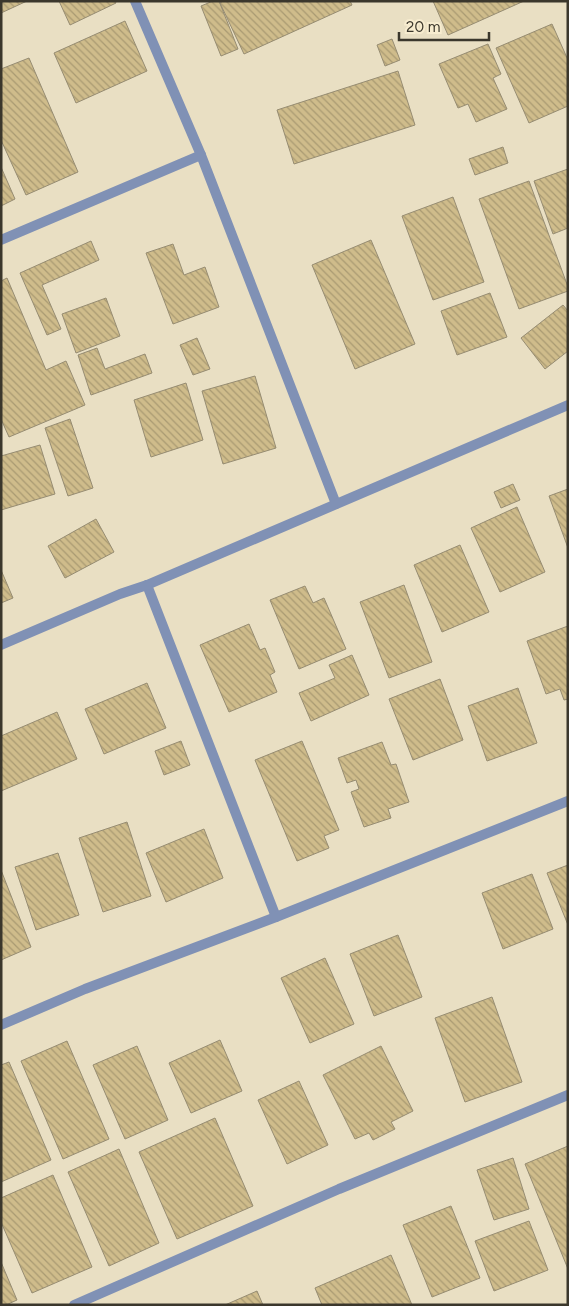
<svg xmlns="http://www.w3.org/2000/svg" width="569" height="1306" viewBox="0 0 569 1306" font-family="Figtree,sans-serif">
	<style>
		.building { fill: url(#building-back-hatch); stroke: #968c72 }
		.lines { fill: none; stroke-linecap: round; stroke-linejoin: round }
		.street { stroke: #8091b5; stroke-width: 10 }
	</style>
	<defs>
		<pattern id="building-back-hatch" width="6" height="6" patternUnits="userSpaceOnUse" patternTransform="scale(1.25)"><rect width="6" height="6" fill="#cfbc8b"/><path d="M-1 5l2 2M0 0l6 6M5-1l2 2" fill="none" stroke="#a99a72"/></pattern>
	</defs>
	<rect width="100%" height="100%" fill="#e9dfc3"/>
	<!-- building -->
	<g class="building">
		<polygon points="1,1 27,1 1,13"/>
		<polygon points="59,1 115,1 116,3 70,25"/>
		<polygon points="213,1 219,1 238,49 221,56 201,6"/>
		<polygon points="223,1 350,1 352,5 244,54 220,3"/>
		<polygon points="433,1 524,1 448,35"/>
		<polygon points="125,21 147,71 76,103 54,53"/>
		<polygon points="552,24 568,60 568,106 529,123 496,48"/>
		<polygon points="392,39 400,60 385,66 377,45"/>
		<polygon points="488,44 501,74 493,78 507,109 476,122 468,104 458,108 439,64"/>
		<polygon points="29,58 78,172 26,195 1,140 1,69"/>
		<polygon points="398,71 415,125 294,164 277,110"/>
		<polygon points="503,147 508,163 475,175 469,159"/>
		<polygon points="1,167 15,199 1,206"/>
		<polygon points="568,169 568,228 553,234 534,181"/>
		<polygon points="529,181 568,287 568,291 519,309 479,199"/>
		<polygon points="453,197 484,282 433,300 402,216"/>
		<polygon points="371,240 415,344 355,369 312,265"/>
		<polygon points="91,241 99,260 42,285 61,329 47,335 20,273"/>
		<polygon points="173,244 184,275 205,267 219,307 173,324 146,253"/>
		<polygon points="7,278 46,370 66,361 85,405 9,437 1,419 1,281"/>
		<polygon points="490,293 507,337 457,355 441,311"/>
		<polygon points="106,298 120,336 76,353 62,314"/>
		<polygon points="563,305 568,311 568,351 545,369 521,338"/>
		<polygon points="197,338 210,369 193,375 180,345"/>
		<polygon points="97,348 105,369 145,354 152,373 91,395 78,355"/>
		<polygon points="255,376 276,448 223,464 202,391"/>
		<polygon points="186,383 203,440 151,457 134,400"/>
		<polygon points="70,419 93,488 68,496 45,428"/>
		<polygon points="40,445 55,494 1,510 1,456"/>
		<polygon points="513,484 520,500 501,508 494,492"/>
		<polygon points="568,489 568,548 549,496"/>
		<polygon points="517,507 545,572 500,592 471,528"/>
		<polygon points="96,519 114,552 65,578 48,546"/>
		<polygon points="460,545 489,612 442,632 414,565"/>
		<polygon points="1,570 13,598 1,603"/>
		<polygon points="404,585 432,662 389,678 360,602"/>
		<polygon points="305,586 313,603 324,598 346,649 299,669 270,600"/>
		<polygon points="249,624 260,650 265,648 275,672 270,675 277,692 229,712 200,645"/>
		<polygon points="568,626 568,699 564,700 560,689 546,694 527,641"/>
		<polygon points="352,655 369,695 311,721 299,693 335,678 329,665"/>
		<polygon points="440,679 463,740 413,760 389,699"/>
		<polygon points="147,683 166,728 104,754 85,709"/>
		<polygon points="518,688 537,743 487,761 468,706"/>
		<polygon points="57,712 77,759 1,791 1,736"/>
		<polygon points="181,741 190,765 164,775 155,751"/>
		<polygon points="302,741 339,830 324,836 329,848 297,861 255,760"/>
		<polygon points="382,742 391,765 396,764 409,802 388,809 391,818 364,827 351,792 359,789 356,780 347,783 338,758"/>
		<polygon points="127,822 151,896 103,912 79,838"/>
		<polygon points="204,829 223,878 166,902 146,853"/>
		<polygon points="58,853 79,915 36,930 15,867"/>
		<polygon points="568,865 568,925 547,873"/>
		<polygon points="1,870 31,947 1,960"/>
		<polygon points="532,874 553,929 503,949 482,893"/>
		<polygon points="398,935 422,997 374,1016 350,954"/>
		<polygon points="325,958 354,1024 310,1043 281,978"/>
		<polygon points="492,997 522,1082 465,1102 435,1018"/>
		<polygon points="220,1040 242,1091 191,1113 169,1063"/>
		<polygon points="67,1041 109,1139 63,1159 21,1061"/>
		<polygon points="137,1046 168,1120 125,1139 93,1065"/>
		<polygon points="381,1046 413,1111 391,1122 395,1129 373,1140 369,1133 355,1139 323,1075"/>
		<polygon points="9,1062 51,1160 1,1182 1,1065"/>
		<polygon points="299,1081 328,1145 287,1164 258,1100"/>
		<polygon points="215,1118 253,1206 177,1239 139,1152"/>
		<polygon points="568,1146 568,1269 525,1164"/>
		<polygon points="119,1149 159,1243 109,1266 68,1172"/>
		<polygon points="513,1158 529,1209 494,1220 477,1170"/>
		<polygon points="53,1175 92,1267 32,1293 1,1222 1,1198"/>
		<polygon points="451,1206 480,1278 432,1297 403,1225"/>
		<polygon points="529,1221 548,1270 494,1291 475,1241"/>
		<polygon points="391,1255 412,1305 322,1305 315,1288"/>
		<polygon points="1,1262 17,1300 6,1305 1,1305"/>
		<polygon points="257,1291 263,1305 225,1305"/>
	</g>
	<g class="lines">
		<!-- street -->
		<g class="street">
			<polyline points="135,1 201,155 336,504"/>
			<polyline points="1,240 201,155"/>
			<polyline points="147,585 276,917"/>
			<polyline points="1,645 120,594 147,585 568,405"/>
			<polyline points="1,1025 85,989 276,917 568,801"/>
			<polyline points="74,1305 339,1189 568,1095"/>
		</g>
	</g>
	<!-- border -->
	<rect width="569" height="1306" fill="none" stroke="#3b372c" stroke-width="5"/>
	<!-- scale -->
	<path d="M399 32v8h90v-8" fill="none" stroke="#3b372c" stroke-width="2.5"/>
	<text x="406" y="32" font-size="15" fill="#3b372c" stroke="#f7eccf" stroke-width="4" paint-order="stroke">20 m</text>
</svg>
